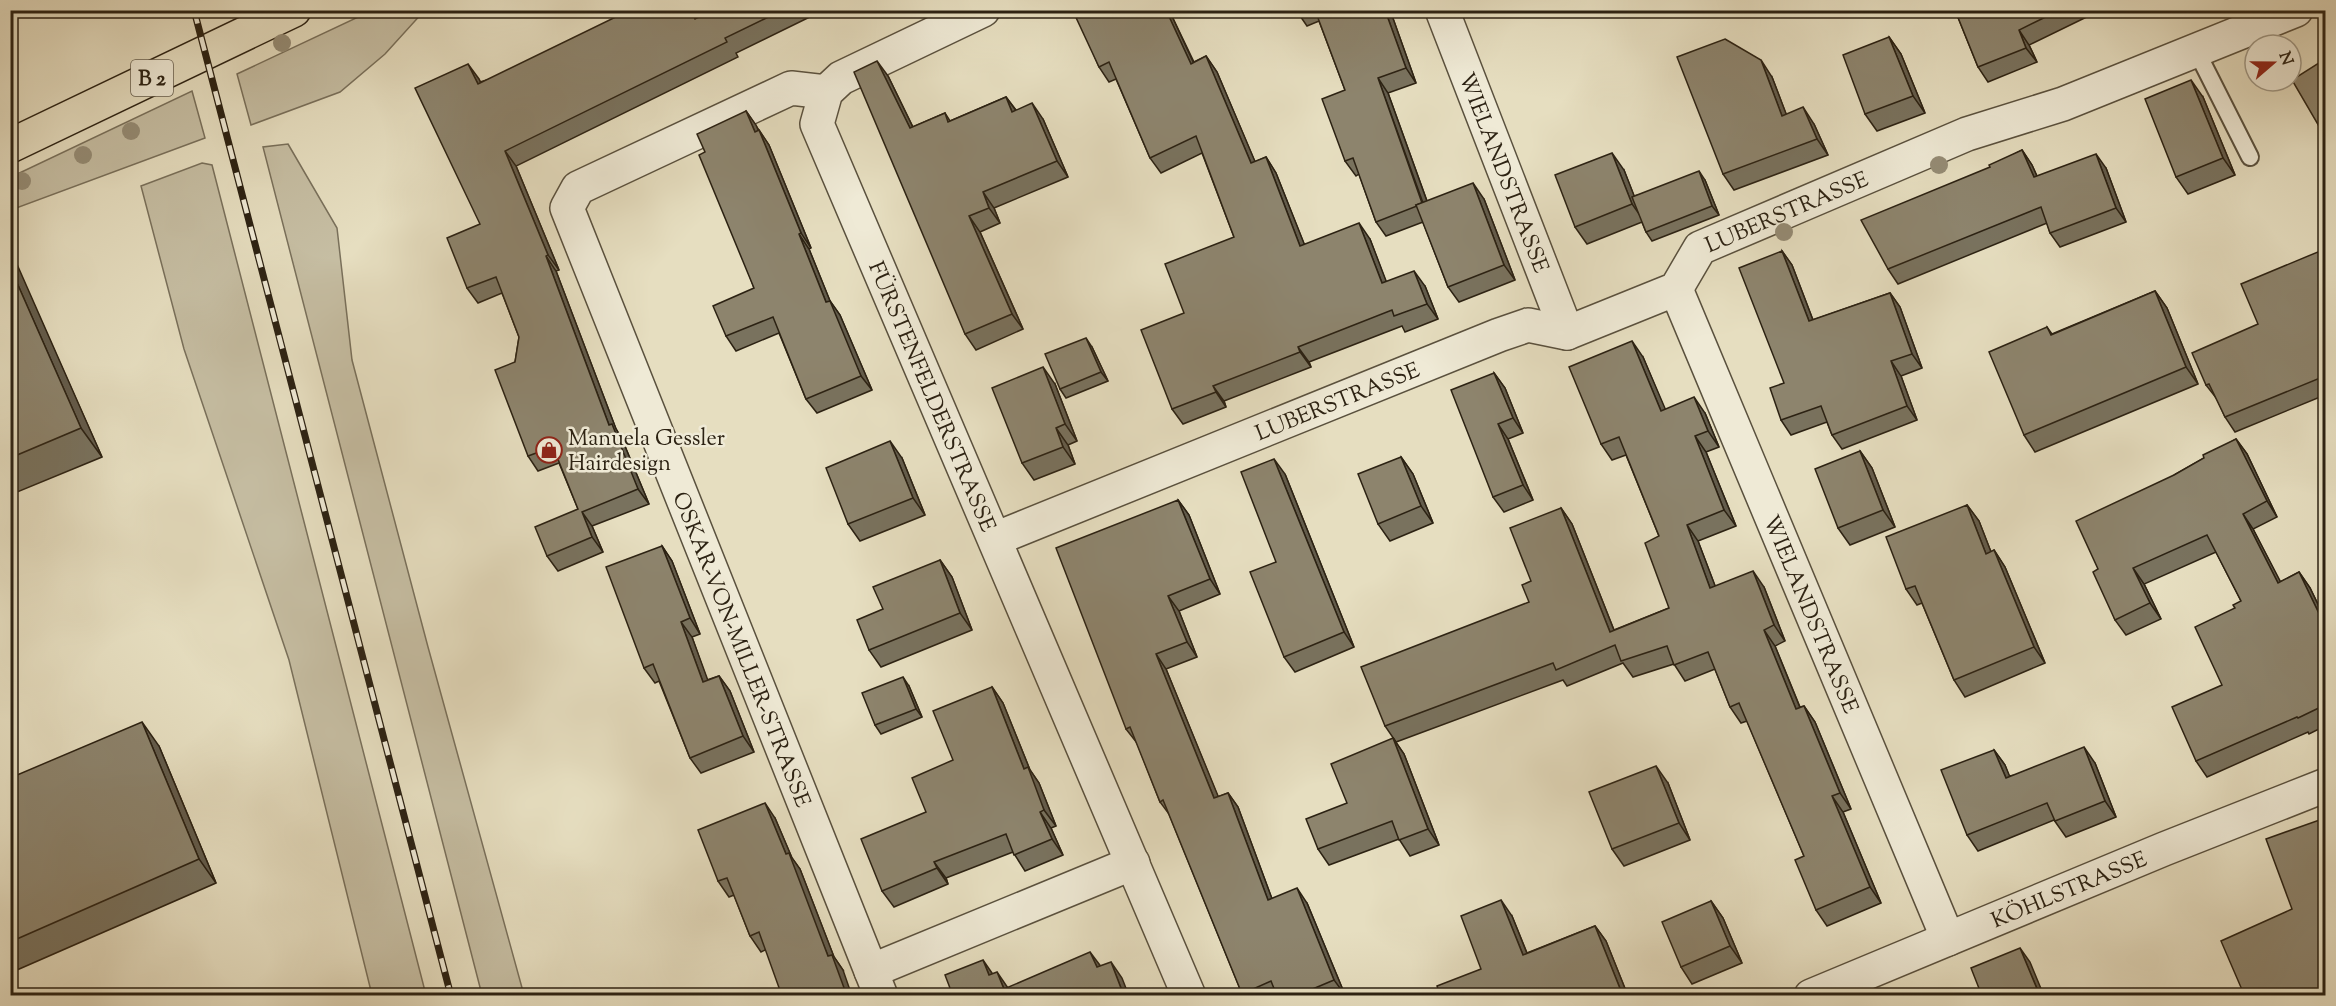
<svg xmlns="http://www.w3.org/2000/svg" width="2336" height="1006" viewBox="0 0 2336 1006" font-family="'Sorts Mill Goudy',serif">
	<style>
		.green { fill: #c6bea3; stroke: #79705b; stroke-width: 1.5 }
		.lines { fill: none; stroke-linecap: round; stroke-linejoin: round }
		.service-casing { stroke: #5a513e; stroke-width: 20 }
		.minor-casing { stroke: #5a513e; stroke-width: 36 }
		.primary-casing { stroke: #2c2213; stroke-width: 36 }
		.service { stroke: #efead6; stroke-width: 16 }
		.minor { stroke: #efead6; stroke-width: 33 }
		.primary { stroke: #e6dec0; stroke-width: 33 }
		.rail-casing { stroke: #2c2213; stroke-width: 7 }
		.rail { stroke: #efead6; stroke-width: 4.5; stroke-dasharray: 14; stroke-linecap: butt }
		.tree { fill: #958c75 }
		.wall { fill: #79725e; stroke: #2c2213; stroke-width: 1.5 }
		.shaded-wall { fill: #635c4c; stroke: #2c2213; stroke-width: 1.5 }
		.building { fill: #8d846d; stroke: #2c2213; stroke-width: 1.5 }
		.labels { text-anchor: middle; stroke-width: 5; stroke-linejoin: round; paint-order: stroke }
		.shield { fill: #efead6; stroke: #665e4e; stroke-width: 1.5 }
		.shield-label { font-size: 21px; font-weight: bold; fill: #2c2213 }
		.street-label { font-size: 22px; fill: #2c2213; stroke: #efead6 }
		.poi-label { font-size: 22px; fill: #2c2213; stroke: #efead6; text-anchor: start }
	</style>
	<rect width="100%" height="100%" fill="#e6dec0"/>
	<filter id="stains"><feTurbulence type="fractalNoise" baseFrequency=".00333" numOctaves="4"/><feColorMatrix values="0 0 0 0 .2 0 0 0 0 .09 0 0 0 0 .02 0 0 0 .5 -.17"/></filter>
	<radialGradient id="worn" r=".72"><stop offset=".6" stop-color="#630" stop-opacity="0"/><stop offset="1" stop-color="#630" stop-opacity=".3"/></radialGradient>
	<!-- green -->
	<g class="green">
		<polygon points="373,10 424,11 385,54 340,92 251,125 237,74"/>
		<polygon points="192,91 205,138 11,210 11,177"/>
		<polygon points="288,144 337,228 352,360 428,647 524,995 482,995 263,147"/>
		<polygon points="202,163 212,165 426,995 372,995 289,660 184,349 141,186"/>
	</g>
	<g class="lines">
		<!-- service casing -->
		<g class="service-casing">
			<polyline id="service" points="2196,50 2250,157"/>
		</g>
		<!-- minor casing -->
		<g class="minor-casing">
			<g id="minor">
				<path id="s1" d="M983 10 841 78 826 92 817 124 1189 996"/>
				<path id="s2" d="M1442 10 1567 333"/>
				<path id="s3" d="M826 92 791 88 578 188 567 208 881 996"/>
				<path id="s4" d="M1676 289 1948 939"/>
				<path id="s5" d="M995 539 1499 335 1528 325 1567 333 1676 289 1700 248 1967 134 2063 104 2296 10"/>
				<polyline points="871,971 1133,863"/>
				<path id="s6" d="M1811 996 2164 849 2326 785"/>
			</g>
		</g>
		<!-- primary casing -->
		<g class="primary-casing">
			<polyline id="primary" points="10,146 294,10"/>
		</g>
		<!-- service -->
		<use href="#service" class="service"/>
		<!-- minor -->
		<use href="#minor" class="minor"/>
		<!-- primary -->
		<use href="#primary" class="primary"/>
		<!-- rail casing -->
		<g class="rail-casing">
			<polyline id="rail" points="194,10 451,996"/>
		</g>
		<!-- rail -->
		<use href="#rail" class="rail"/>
	</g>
	<!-- trees -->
	<g class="tree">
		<circle cx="282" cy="43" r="9"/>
		<circle cx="131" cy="131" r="9"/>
		<circle cx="83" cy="155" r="9"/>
		<circle cx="1939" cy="165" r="9"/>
		<circle cx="22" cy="181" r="9"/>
		<circle cx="1784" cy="232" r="9"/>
	</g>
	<!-- wall -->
	<g class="wall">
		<polygon points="713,10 824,10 736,53 738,57 516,166 559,270 556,271 616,429 622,439 649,504 592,526 603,552 558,571 547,556 578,509 559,463 538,471 528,456 515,362 519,337 502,293 478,303 467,288 480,224 479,79 480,82 698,18"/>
		<polygon points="1075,10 1169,10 1194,62 1206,56 1217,72 1255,162 1266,157 1276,173 1304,244 1370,239 1386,282 1425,286 1438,319 1405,332 1402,326 1309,362 1311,367 1224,401 1226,407 1183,424 1172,409 1184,313 1234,237 1202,153 1161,173 1150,158 1116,79 1109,82 1099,67"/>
		<polygon points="1296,10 1390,10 1416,83 1388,93 1427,201 1484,199 1515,280 1459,302 1448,287 1423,222 1386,236 1376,222 1359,174 1356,176 1345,161 1345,90 1319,21 1307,26"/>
		<polygon points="1919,10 1933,10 1922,15"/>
		<polygon points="1955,10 2101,10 2029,45 2037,62 1988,82 1978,67"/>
		<polygon points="1889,37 1901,54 1925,113 1877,131 1865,114"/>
		<polygon points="2325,59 2325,136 2320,128"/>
		<polygon points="888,76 913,127 945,113 950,121 1006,97 1016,110 1043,119 1068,177 994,208 1000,223 980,232 1023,329 976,350 965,334"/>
		<polygon points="1772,77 1786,114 1814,124 1828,155 1734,190 1723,174"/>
		<polygon points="2203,97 2235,175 2188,194 2176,177"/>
		<polygon points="746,111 769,145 811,248 809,249 830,301 840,315 872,390 817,413 806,399 779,333 736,351 726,336 754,288 705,152"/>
		<polygon points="2022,150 2032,165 2037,176 2106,168 2126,222 2060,247 2050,233 2047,223 1898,284 1888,269 1990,167"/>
		<polygon points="1624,170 1634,196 1705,180 1719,215 1652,241 1646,232 1642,222 1587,244 1575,227"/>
		<polygon points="2325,249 2325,395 2235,432 2225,417 2217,399 2206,385"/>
		<polygon points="10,251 102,457 10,495"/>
		<polygon points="1782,251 1792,265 1813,320 1890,293 1900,307 1922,368 1901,376 1917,420 1842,449 1832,435 1827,422 1791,435 1781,420 1784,383"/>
		<polygon points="2155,291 2167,308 2198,384 2035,452 2024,435 2047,327 2052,334"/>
		<polygon points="1092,347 1108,381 1066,398 1060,389"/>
		<polygon points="1643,357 1665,410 1705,413 1719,447 1706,452 1736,526 1698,541 1715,586 1764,587 1785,641 1775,646 1800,707 1804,706 1815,722 1851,809 1843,812 1881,903 1827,926 1816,910 1804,856 1747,721 1741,723 1730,707 1715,669 1685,681 1674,664 1633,677 1623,663 1567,686 1563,680 1396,742 1385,726 1529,602 1531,581 1561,508 1572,524 1614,630 1669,608 1659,536 1626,455 1612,460 1601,444"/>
		<polygon points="1494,373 1505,388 1523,433 1508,439 1533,500 1504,512 1493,497"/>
		<polygon points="1055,384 1077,441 1068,445 1075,464 1034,480 1022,463"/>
		<polygon points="2236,439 2247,454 2277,517 2253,529 2280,582 2299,572 2310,588 2325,619 2325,726 2309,734 2308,732 2207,777 2196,761 2222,685 2235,608 2241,601 2216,552 2144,584 2161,619 2126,635 2115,620 2098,569 2174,475 2204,458"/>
		<polygon points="1860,451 1872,468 1895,527 1850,545 1838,528"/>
		<polygon points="1401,457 1413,474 1433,523 1390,541 1378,524"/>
		<polygon points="902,458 925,515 860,541 848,524"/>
		<polygon points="1285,474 1354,647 1295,672 1284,657 1276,562"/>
		<polygon points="1178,500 1189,515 1220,594 1179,611 1197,657 1166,669 1218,797 1228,793 1238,807 1272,899 1307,903 1345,995 1343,996 1243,996 1169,814 1160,802 1137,743 1126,729"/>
		<polygon points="1967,505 1979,521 1991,552 1994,550 2005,567 2045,663 1965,697 1954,680 1922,603 1917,605 1906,589"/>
		<polygon points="662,546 672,561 700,634 692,637 707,680 719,676 730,691 754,752 701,773 690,758 659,681 655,683 644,668"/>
		<polygon points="940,560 952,577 972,630 881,667 869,650 883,609"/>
		<polygon points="909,686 922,717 881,734 875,725"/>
		<polygon points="992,687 1003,703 1030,770 1039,783 1056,826 1051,828 1063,855 1025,871 1013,852 946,878 948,884 894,907 882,891 926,812"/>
		<polygon points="1393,738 1404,754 1439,845 1410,856 1399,839 1329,865 1318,849 1347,803"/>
		<polygon points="159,746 216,883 10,973 10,778"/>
		<polygon points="1994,750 2005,765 2009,776 2095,763 2116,817 2066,837 2054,820 1978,851 1967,835"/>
		<polygon points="1668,783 1690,840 1624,866 1612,849"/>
		<polygon points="775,818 792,858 800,869 834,957 843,970 765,950 761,952 750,936 734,895 729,897 718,881"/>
		<polygon points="1711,901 1723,918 1742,963 1692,984 1681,967"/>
		<polygon points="1512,916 1527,953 1595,926 1606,941 1628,996 1440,996 1481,969"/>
	</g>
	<!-- shaded-wall -->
	<g class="shaded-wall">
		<polygon points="691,10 694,10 706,34 695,19"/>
		<polygon points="1166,10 1169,10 1201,79 1191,64"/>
		<polygon points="1385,10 1390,10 1416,83 1406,68"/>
		<polygon points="2019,30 2029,45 2037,62 2026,48"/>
		<polygon points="1889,37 1901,54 1925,113 1913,96"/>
		<polygon points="1206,56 1217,72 1262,178 1251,163"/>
		<polygon points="1761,60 1772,77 1793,132 1782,116"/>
		<polygon points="877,61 888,76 921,144 910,128"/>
		<polygon points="468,64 479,79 488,99 478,84"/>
		<polygon points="1378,78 1388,93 1433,218 1423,203"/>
		<polygon points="2191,80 2203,97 2235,175 2223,158"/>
		<polygon points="1006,97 1017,112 1012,112"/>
		<polygon points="1032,103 1043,119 1068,177 1057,161"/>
		<polygon points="1803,107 1814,124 1828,155 1817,139"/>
		<polygon points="746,111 756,125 765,146 755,132"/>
		<polygon points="759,130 769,145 811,248 801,233"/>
		<polygon points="2022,150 2032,165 2044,192 2034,177"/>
		<polygon points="505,151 516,166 559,270 548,255"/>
		<polygon points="1612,153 1624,170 1644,221 1632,204"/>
		<polygon points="2096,154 2106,168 2126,222 2116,208"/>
		<polygon points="1266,157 1276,173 1311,261 1300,246"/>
		<polygon points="1699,171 1705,180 1719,215 1712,206"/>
		<polygon points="1473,183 1484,199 1515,280 1504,265"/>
		<polygon points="983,192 994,208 1000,223 989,208"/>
		<polygon points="969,216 980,232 1023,329 1012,314"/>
		<polygon points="1359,223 1370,239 1393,299 1382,283"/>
		<polygon points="799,234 809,249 830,301 840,315 872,390 861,376 826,302"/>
		<polygon points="10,251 12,253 102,457 81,428 10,267"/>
		<polygon points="1782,251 1792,265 1819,336 1809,321"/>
		<polygon points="546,256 556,271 616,429 622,439 649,504 638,489 609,425"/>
		<polygon points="1414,271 1425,286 1438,319 1427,304"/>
		<polygon points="2155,291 2167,308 2198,384 2186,367"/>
		<polygon points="1890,293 1900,307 1922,368 1912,354"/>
		<polygon points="1086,338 1092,347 1108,381 1101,372"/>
		<polygon points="1632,341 1643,357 1673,427 1661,411"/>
		<polygon points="1298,347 1309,362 1311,367 1300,352"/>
		<polygon points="1891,361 1901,376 1917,420 1907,406"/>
		<polygon points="1043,367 1055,384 1077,441 1065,424"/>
		<polygon points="1494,373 1505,388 1523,433 1513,418"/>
		<polygon points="1213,386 1224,401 1226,407 1216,392"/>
		<polygon points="1694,397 1705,413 1719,447 1708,431"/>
		<polygon points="1498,424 1508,439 1533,500 1523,485"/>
		<polygon points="1056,428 1068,445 1075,464 1063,447"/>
		<polygon points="1695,436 1706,452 1736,526 1724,510"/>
		<polygon points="2236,439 2247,454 2277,517 2267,501"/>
		<polygon points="890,441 902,458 925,515 913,498"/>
		<polygon points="1860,451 1872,468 1895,527 1883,510"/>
		<polygon points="1401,457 1413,474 1433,523 1421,506"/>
		<polygon points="1274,459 1285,474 1354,647 1344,632"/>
		<polygon points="1178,500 1189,515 1220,594 1210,579"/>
		<polygon points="1967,505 1979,521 1998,570 1986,554"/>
		<polygon points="1561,508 1572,524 1621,648 1610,632"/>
		<polygon points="582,512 592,526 603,552 592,537"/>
		<polygon points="2243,514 2253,529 2289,598 2278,583"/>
		<polygon points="1687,525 1698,541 1722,604 1710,588"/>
		<polygon points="662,546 672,561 700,634 690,618"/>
		<polygon points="1994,550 2005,567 2045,663 2034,647"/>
		<polygon points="940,560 952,577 972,630 960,613"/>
		<polygon points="2133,568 2144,584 2161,619 2150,603"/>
		<polygon points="1753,571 1764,587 1785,641 1774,625"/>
		<polygon points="2299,572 2310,588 2325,619 2325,626"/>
		<polygon points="1168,596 1179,611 1197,657 1187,642"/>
		<polygon points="681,622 692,637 714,697 703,682"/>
		<polygon points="1764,630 1775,646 1807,725 1796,709"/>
		<polygon points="1156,654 1166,669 1225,813 1214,798"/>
		<polygon points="719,676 730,691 754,752 743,736"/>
		<polygon points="903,677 909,686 922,717 916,709"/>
		<polygon points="992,687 1003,703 1030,770 1039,783 1056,826 1044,810 1024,769"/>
		<polygon points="1804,706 1815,722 1851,809 1840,793"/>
		<polygon points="142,722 159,746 216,883 199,859"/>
		<polygon points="1393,738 1404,754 1439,845 1428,829"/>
		<polygon points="2084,747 2095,763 2116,817 2105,801"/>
		<polygon points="1994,750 2005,765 2017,794 2006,778"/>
		<polygon points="1656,766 1668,783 1690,840 1679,823"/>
		<polygon points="1228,793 1238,807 1278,915 1268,900"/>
		<polygon points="1832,796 1843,812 1881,903 1870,887"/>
		<polygon points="765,803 775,818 792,858 800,869 834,957 843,970 852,996 847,996 828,956"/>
		<polygon points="1040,812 1051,828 1063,855 1052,839"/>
		<polygon points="934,862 946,878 948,884 937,868"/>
		<polygon points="1297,888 1307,903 1345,995 1334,980"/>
		<polygon points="1501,900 1512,916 1534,971 1523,955"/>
		<polygon points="1711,901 1723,918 1742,963 1730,946"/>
		<polygon points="1595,926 1606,941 1628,996 1625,996 1621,991"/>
		<polygon points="2020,948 2030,962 2044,996 2040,996"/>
		<polygon points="1090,952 1102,968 1097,967"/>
		<polygon points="983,960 994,976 989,975"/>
		<polygon points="1111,962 1122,978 1129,996 1124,996"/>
		<polygon points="997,972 1008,988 1004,989"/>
	</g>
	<!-- building -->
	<g class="building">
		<polygon points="630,10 691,10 695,19 713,10 783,10 725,38 727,42 505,151 548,255 546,256 609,425 612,424 638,489 582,512 592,537 547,556 535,527 578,509 553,447 528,456 495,370 515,362 519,337 496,277 467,288 447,238 480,224 415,88 468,64 478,84"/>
		<polygon points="1075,10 1166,10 1191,64 1206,56 1251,163 1266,157 1300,246 1359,223 1382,283 1414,271 1427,304 1394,316 1392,310 1298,347 1300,352 1213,386 1216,392 1172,409 1141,330 1184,313 1165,264 1234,237 1196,136 1150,158 1109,62 1099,67 1073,11"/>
		<polygon points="1315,10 1385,10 1406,68 1378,78 1422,203 1416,205 1417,206 1376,222 1353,158 1345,161 1322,99 1345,90"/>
		<polygon points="1955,10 2060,10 2019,30 2026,48 1978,67"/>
		<polygon points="1889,37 1913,96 1865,114 1843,55"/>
		<polygon points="1725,39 1761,60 1782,116 1803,107 1817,139 1723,174 1677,57"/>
		<polygon points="2325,59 2325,125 2320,128 2292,80"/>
		<polygon points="877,61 910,128 945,113 948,122 1006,97 1012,112 1032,103 1057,161 983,192 989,208 969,216 1012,314 965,334 854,72"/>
		<polygon points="2191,80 2223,158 2176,177 2145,99"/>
		<polygon points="746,111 755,132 759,130 801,233 799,234 826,302 830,301 861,376 806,399 773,317 726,336 713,306 754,288 699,155 705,152 697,134"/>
		<polygon points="2022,150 2034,177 2096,154 2116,208 2050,233 2041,207 1888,269 1861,220 1990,167 1989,165"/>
		<polygon points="1612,153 1632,204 1575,227 1555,175"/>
		<polygon points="1699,171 1712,206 1646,232 1632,197"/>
		<polygon points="1473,183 1504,265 1448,287 1416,205"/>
		<polygon points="2325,226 2325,243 2320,228"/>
		<polygon points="2325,249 2325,352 2321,354 2325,364 2325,376 2225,417 2209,384 2206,385 2192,353 2258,324 2241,284"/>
		<polygon points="1782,251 1809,321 1890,293 1912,354 1891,361 1907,406 1832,435 1821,406 1781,420 1770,388 1784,383 1739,268"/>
		<polygon points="10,267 81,428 10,458"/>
		<polygon points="2155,291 2186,367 2024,435 1989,352 2047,327 2051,335"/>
		<polygon points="1086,338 1101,372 1060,389 1045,354"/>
		<polygon points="1632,341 1661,411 1694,397 1708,431 1695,436 1724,510 1687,525 1710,588 1753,571 1774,625 1764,630 1796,709 1804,706 1840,793 1832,796 1870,887 1816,910 1795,860 1804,856 1739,703 1730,707 1708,652 1674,665 1667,646 1621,661 1615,645 1556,670 1553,663 1385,726 1361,667 1529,602 1522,585 1531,581 1510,528 1561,508 1610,632 1669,608 1645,543 1659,536 1619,437 1601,444 1569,367"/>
		<polygon points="1043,367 1065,424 1056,428 1063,447 1022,463 992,388"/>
		<polygon points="1494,373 1513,418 1498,424 1523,485 1493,497 1451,390"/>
		<polygon points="2236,439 2267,501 2243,514 2278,583 2299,572 2325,626 2325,705 2298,718 2297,717 2196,761 2172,707 2222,685 2195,627 2235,608 2233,605 2241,601 2207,535 2133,568 2150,603 2115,620 2093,572 2098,569 2076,521 2174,475 2204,458 2203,455"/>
		<polygon points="890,441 913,498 848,524 826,468"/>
		<polygon points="1860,451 1883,510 1838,528 1815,469"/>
		<polygon points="1401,457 1421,506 1378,524 1358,474"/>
		<polygon points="1274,459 1344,632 1284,657 1250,572 1276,562 1241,472"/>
		<polygon points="1178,500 1210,579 1168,596 1187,642 1156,654 1214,798 1228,793 1268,900 1297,888 1334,980 1296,996 1277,996 1271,981 1242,994 1163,800 1160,802 1130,727 1126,729 1056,548"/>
		<polygon points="1967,505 1986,554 1994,550 2034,647 1954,680 1915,586 1906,589 1886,537"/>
		<polygon points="662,546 690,618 681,622 703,682 719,676 743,736 690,758 653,664 644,668 606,567"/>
		<polygon points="940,560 960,613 869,650 857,620 883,609 873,587"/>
		<polygon points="903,677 916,709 875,725 862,693"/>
		<polygon points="992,687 1024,769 1028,767 1044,810 1040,812 1052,839 1014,855 1006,834 934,862 937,868 882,891 861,839 926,812 912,778 953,760 933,711"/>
		<polygon points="142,722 199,859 10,942 10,778"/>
		<polygon points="1393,738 1428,829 1399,840 1392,821 1318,849 1306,819 1347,803 1331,764"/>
		<polygon points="2084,747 2105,801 2055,821 2047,803 1967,835 1941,770 1994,750 2006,778"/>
		<polygon points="1656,766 1679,823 1612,849 1589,792"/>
		<polygon points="765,803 786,854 789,853 828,956 832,955 847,996 782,996 759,932 750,936 727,878 718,881 698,830"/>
		<polygon points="2325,818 2325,996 2234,996 2243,992 2221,941 2292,909 2266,839"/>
		<polygon points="1501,900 1523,955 1595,926 1621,991 1611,996 1440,996 1437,986 1481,969 1461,916"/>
		<polygon points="1711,901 1730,946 1681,967 1662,922"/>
		<polygon points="2020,948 2040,996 1982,996 1971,968"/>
		<polygon points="1090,952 1097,967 1111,962 1124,996 953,996 945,975 983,960 989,975 997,972 1004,989"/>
	</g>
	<!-- icons -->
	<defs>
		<g id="shop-ring" transform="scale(1.35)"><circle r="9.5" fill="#efead6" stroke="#8f2418" stroke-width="1.5"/><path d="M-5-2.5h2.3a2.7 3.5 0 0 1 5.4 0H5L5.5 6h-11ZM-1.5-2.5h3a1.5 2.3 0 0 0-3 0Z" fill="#8f2418"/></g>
	</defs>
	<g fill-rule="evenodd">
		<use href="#shop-ring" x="549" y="450"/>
	</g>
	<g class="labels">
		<!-- shield labels -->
		<rect class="shield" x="131" y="60" width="42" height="36" rx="4.5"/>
		<g class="shield-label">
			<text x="152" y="85">B 2</text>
		</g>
		<!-- street labels -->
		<g class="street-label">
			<text dy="8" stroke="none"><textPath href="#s2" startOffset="174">WIELANDSTRASSE</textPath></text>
			<text dy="8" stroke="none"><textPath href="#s5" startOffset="873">LUBERSTRASSE</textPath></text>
			<text dy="8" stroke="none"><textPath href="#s1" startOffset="507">FÜRSTENFELDERSTRASSE</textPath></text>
			<text dy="8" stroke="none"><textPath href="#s5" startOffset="369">LUBERSTRASSE</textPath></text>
			<text dy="8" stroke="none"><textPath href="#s4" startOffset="352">WIELANDSTRASSE</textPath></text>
			<text dy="8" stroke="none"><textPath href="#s3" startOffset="768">OSKAR-VON-MILLER-STRASSE</textPath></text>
			<text dy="8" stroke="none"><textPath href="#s6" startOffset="279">KÖHLSTRASSE</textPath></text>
		</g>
		<!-- poi labels -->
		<g class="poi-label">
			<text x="568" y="445">Manuela Gessler<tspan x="568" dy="25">Hairdesign</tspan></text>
		</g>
	</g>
	<!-- margin -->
	<rect width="2336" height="1006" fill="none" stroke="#e6dec0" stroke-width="36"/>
	<rect x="12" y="12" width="2312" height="982" fill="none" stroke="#2c2213" stroke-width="3"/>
	<rect x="18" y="18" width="2300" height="970" fill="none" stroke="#2c2213" stroke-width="1.5"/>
	<!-- north arrow -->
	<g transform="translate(2273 63) rotate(70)"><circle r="28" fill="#efead6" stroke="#a19a88" stroke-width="1.5"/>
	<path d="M0-4.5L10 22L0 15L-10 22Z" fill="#8f2418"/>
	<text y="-9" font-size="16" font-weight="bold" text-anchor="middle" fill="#2c2213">N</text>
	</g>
	<rect width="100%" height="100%" filter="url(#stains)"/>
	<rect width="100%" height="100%" fill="url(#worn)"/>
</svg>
